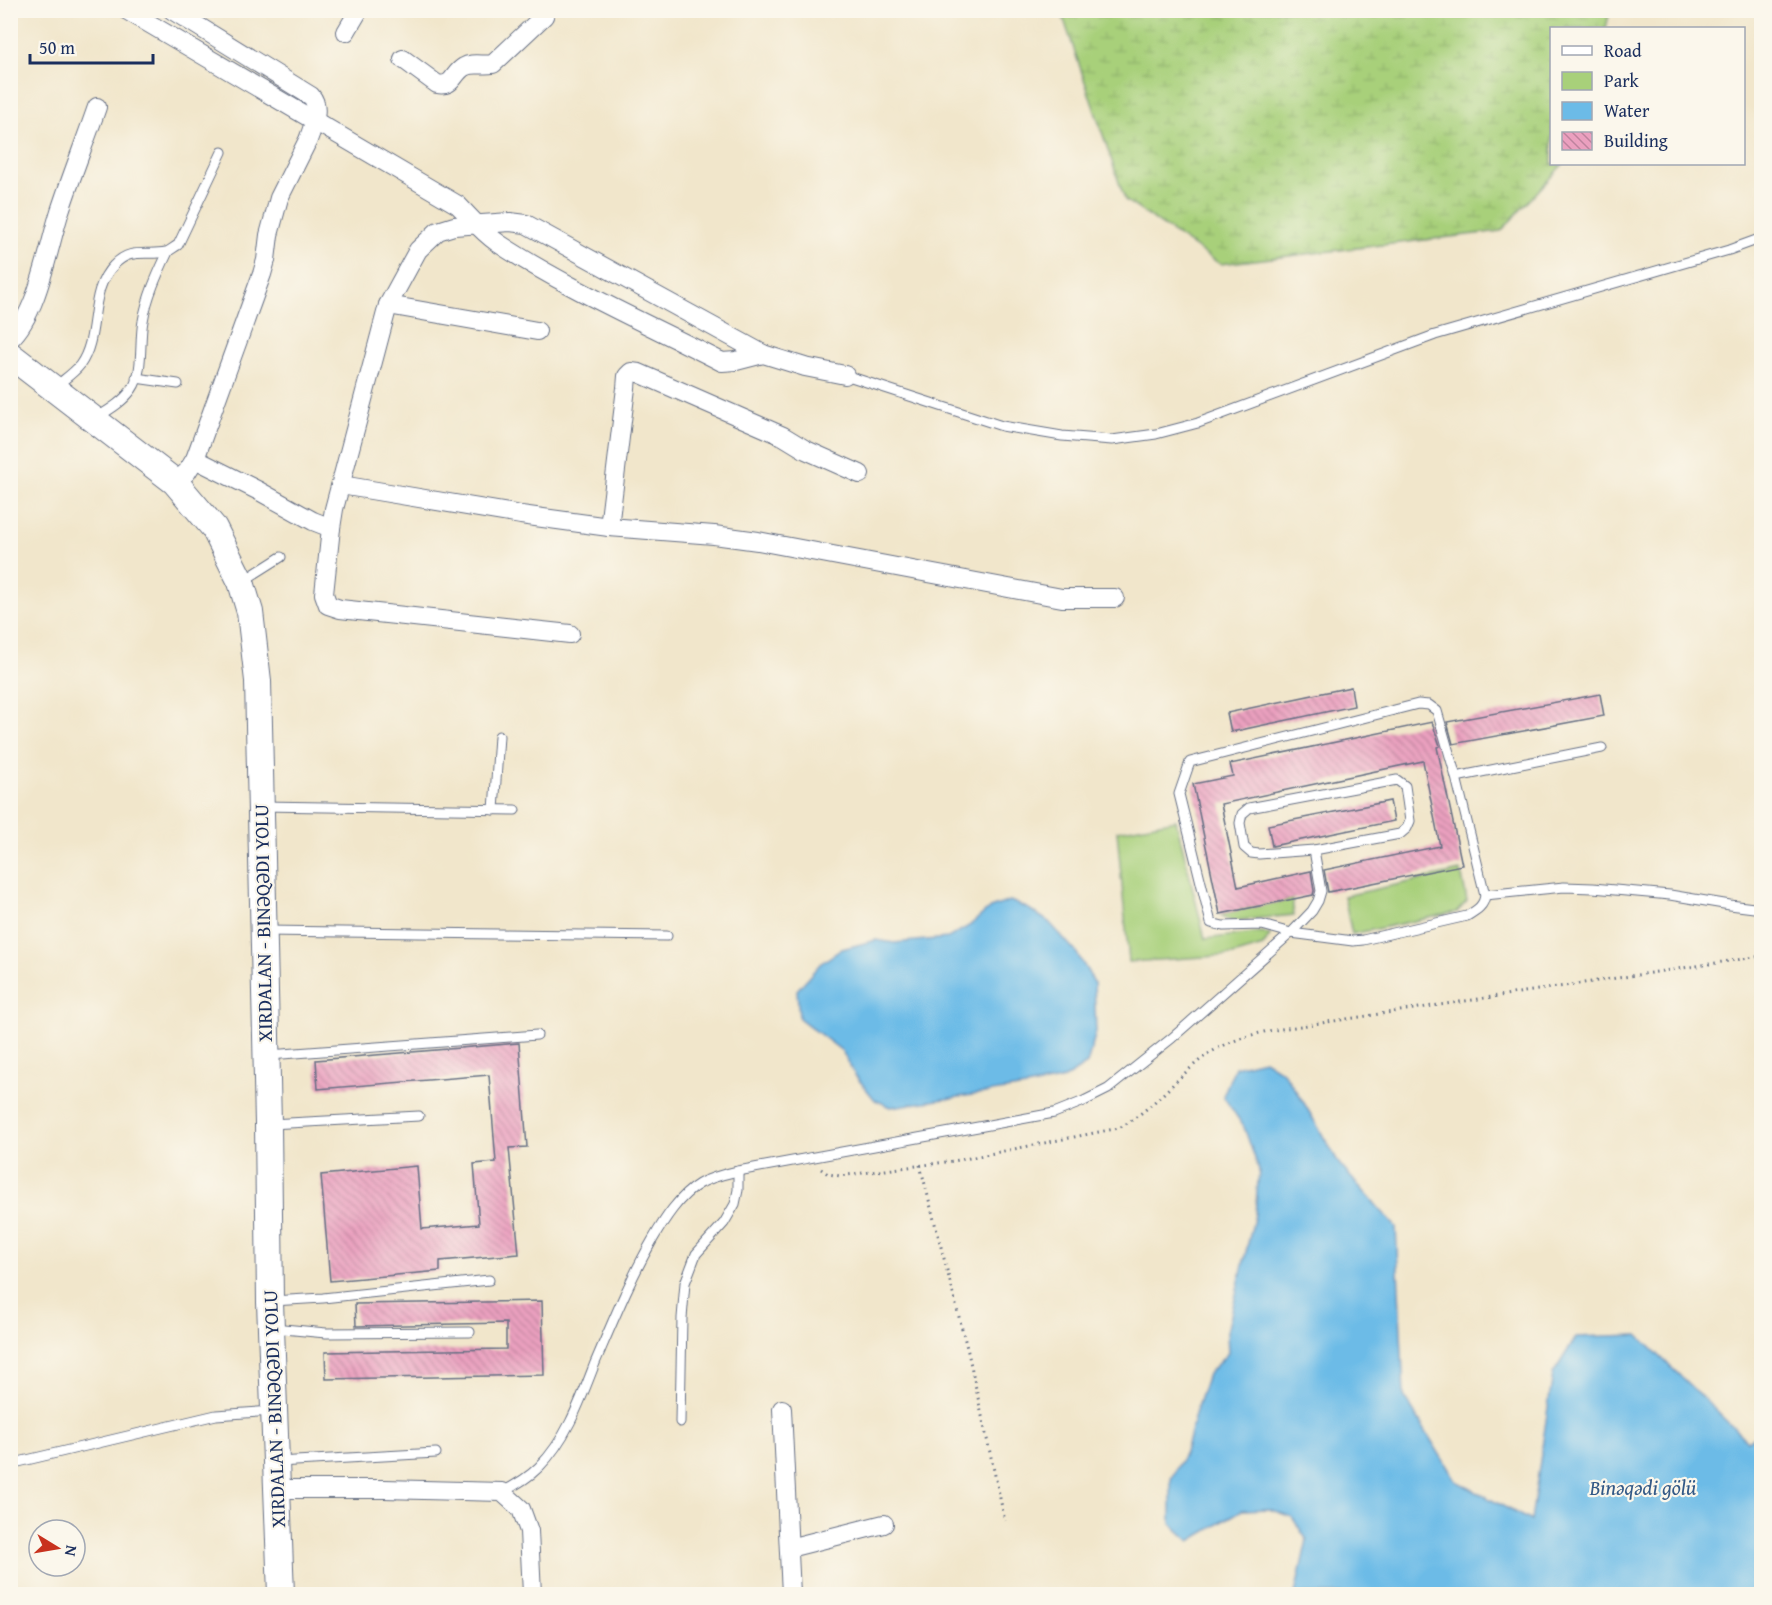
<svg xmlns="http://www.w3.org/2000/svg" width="1772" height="1605" viewBox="0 0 1772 1605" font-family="'Gentium Book Plus',serif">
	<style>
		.green { fill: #a8d07a; stroke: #62806c; stroke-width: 1.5 }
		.wetland { fill: url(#wetland-marsh); stroke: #62806c; stroke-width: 1.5 }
		.water { fill: #6cbbe7; stroke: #4475a2; stroke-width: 1.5 }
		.building { fill: url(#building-back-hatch) }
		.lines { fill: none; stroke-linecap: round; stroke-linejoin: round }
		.lane-casing { stroke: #666f84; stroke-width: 11 }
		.street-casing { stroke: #666f84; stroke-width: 20 }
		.secondary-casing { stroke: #666f84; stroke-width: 28 }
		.path { stroke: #666f84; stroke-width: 3; stroke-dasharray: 1.5 4.5; stroke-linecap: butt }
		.lane { stroke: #fff; stroke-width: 9 }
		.street { stroke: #fff; stroke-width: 18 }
		.secondary { stroke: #fff; stroke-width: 26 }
		.labels { text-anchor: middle; stroke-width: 4.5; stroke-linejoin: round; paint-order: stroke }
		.street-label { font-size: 20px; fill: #1b2f5e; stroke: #fbf7ec }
		.water-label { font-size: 21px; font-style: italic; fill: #335987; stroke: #fbf7ec }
	</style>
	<defs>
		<pattern id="wetland-marsh" width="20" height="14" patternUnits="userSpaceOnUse" patternTransform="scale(1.5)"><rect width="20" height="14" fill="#a8d07a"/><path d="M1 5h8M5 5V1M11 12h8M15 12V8" fill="none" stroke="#90b36c"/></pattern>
		<pattern id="building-back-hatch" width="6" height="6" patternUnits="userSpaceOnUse" patternTransform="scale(1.5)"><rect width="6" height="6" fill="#eba0bf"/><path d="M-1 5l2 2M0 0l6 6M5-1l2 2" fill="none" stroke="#be839e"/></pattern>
	</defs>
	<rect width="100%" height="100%" fill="#fbf7ec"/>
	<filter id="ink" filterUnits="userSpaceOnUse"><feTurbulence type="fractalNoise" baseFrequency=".0167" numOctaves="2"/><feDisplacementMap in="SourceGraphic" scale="12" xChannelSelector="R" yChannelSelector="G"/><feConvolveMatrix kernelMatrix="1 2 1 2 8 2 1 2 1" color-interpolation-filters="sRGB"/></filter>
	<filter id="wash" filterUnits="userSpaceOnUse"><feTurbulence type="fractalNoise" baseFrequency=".008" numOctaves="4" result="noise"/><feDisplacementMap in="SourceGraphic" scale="24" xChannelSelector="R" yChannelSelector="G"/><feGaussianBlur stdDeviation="1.35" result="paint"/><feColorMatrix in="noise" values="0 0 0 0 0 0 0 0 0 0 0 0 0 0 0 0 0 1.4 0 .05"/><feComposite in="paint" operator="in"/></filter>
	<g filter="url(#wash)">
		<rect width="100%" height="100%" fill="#f1e6cb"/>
		<!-- green -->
		<g class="green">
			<polygon points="1176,820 1205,939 1262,932 1270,935 1263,946 1233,955 1129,962 1117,831"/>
			<polygon points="1461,871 1467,901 1457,912 1352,934 1344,896"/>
			<polygon points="1292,899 1294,915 1231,921 1220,914"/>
		</g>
		<!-- wetland -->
		<polygon class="wetland" points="1061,11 1061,10 1610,11 1606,28 1552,28 1552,164 1563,164 1501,231 1220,264 1125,200"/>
		<!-- water -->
		<g class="water">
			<polygon points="1010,901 1029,909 1049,922 1076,952 1094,982 1096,1032 1087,1064 1064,1079 1026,1087 891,1107 875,1100 855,1075 842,1051 799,1018 797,990 820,964 842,949 876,940 894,943 948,938 969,926 990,908"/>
			<polygon points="1264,1060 1283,1072 1304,1103 1340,1165 1396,1227 1404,1396 1456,1481 1531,1521 1553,1374 1576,1337 1638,1335 1747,1441 1761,1434 1761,1594 1295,1594 1307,1540 1292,1517 1269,1509 1242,1510 1190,1541 1171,1524 1171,1479 1185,1452 1197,1407 1208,1374 1228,1353 1227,1332 1255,1214 1259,1170 1244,1127 1223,1096 1235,1067"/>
		</g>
		<g id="blocks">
			<!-- building -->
			<g class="building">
				<polygon points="1351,687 1354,706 1231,732 1227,713"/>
				<polygon points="1600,694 1604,716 1453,744 1447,722"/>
				<polygon points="1432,722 1440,746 1437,747 1462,865 1328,892 1324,870 1440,846 1423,761 1221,804 1238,887 1311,871 1314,891 1313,895 1220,914 1193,784 1233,776 1230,764"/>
				<polygon points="1390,801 1394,821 1272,846 1268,825"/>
				<polygon points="519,1043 527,1147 509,1148 519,1254 440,1261 440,1271 330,1281 321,1175 417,1166 422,1229 479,1224 474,1164 496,1162 489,1075 318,1089 316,1060"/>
				<polygon points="542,1301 544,1375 326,1379 325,1352 506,1349 506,1323 356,1326 355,1304"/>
			</g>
		</g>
	</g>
	<g filter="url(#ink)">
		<use href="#blocks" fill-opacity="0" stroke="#666f84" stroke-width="1.5"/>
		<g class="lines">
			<!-- lane casing -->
			<g class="lane-casing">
				<g id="lane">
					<polyline points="845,375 1002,426 1062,436 1112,440 1156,434 1198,423 1435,335 1729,250 1762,238"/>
					<polyline points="136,378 178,384"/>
					<path d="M55 387C63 380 74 373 80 365 101 336 87 292 114 265 131 247 146 256 166 252 170 251 174 247 178 245L222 152"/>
					<path d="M96 418C109 410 123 402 132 389 144 372 139 341 143 321 147 297 157 275 168 252"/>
					<polyline points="243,581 281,557"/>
					<path d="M1418 704 1429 705 1437 711 1456 777 1485 895C1484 906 1477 910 1467 916L1363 940 1353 941 1291 933 1262 925 1223 926 1211 923 1179 794 1190 762Z"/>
					<polyline points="1456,777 1602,748"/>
					<polygon points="1397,780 1405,786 1410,821 1407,828 1400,834 1314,850 1259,854 1251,853 1244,847 1240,823 1242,814 1249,808"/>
					<polyline points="262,806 515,810"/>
					<polyline points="494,810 499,736"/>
					<polyline points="1485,895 1564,887 1593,888 1670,895 1730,905 1762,909"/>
					<polyline points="265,931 667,936"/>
					<polyline points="269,1055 537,1035"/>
					<polyline points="270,1124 419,1116"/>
					<polyline points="272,1301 323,1298 489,1280"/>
					<polyline points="273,1328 326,1333 470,1332"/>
					<polyline points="680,1422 682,1318 685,1283 696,1254 724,1223 735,1204 738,1190 738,1171"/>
					<polyline points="278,1462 436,1453"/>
					<polyline points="10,1464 216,1415 272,1411"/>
					<path d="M502 1492C516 1485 528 1478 539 1467 567 1439 581 1399 595 1363 613 1321 630 1279 653 1239 664 1220 679 1196 699 1184 711 1177 725 1174 738 1171L1054 1113 1084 1101 1108 1089 1172 1038 1291 933 1312 911 1318 901 1321 891 1314 850"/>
				</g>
			</g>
			<!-- street casing -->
			<g class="street-casing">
				<g id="street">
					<path d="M126 10 458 205C471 218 482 232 498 243 566 288 648 324 722 362L736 361 763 354 805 367 845 375"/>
					<path d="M172 10 311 96C321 107 313 127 308 140L279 198 269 235 266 260 262 274 195 459 187 472 175 482"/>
					<polyline points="346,32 359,10"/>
					<path d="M403 59 437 84C454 87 452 74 464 67 472 62 483 66 493 64L544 16 546 10"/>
					<polyline points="388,305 537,331"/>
					<path d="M10 339C38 313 48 248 60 211 71 177 85 142 97 107"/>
					<polyline points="195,459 259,491 313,521 331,528"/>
					<polyline points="341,485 521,515 609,527 714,535 758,541 1062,598 1115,598"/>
					<polyline points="609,527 626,388 627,376 631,372 639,373 783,436 806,450 860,474"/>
					<polyline points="570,634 340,609 328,605 324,594 331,528 334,509 388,305 418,250 438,231 454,226 510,222 526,224 763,354"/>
					<polyline points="782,1409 791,1594"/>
					<polyline points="276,1489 384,1489 502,1492 521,1509 529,1531 532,1594"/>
					<polyline points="789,1548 884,1524"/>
				</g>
			</g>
			<!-- secondary casing -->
			<g class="secondary-casing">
				<polyline id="secondary" points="10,355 175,482 214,528 241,582 250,612 258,681 268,1124 270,1302 281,1594"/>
			</g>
			<!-- path -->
			<g class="path">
				<polyline points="920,1165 968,1352 1005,1521"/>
				<path d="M821 1169 828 1174 840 1176 954 1161 1119 1128C1152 1110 1175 1079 1204 1057 1223 1043 1246 1036 1268 1031L1762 956"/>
			</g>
			<!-- lane -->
			<use href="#lane" class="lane"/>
			<!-- street -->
			<use href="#street" class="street"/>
			<!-- secondary -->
			<use href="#secondary" class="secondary"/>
		</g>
	</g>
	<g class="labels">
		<!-- street labels -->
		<g class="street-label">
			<text transform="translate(263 923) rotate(-91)" y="7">XIRDALAN - BINƏQƏDI YOLU</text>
			<text transform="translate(274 1409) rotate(-92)" y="7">XIRDALAN - BINƏQƏDI YOLU</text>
		</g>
		<!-- water labels -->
		<g class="water-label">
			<text x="1643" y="1495">Binəqədi gölü</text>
		</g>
	</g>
	<!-- margin -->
	<rect width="1772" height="1605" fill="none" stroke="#fbf7ec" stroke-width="36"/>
	<!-- legend -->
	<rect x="1550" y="27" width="195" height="138" fill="#fbf7ec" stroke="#a1a7b3" stroke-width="1.5"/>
	<rect x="1562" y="46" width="30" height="9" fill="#ffffff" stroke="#a1a7b3" stroke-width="1.5"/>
	<text x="1604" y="57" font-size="18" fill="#1b2f5e">Road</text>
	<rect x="1562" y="72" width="30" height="18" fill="#a8d07a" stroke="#a1a7b3" stroke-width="1.5"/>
	<text x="1604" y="87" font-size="18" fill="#1b2f5e">Park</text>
	<rect x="1562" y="102" width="30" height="18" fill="#6cbbe7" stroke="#a1a7b3" stroke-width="1.5"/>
	<text x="1604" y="117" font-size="18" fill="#1b2f5e">Water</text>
	<rect x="1562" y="132" width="30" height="18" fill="url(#building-back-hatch)" stroke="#a1a7b3" stroke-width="1.5"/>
	<text x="1604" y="147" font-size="18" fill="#1b2f5e">Building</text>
	<!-- north arrow -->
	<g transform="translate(57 1548) rotate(101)"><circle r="28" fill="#fbf7ec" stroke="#a1a7b3" stroke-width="1.5"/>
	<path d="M0-4.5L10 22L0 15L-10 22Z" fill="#c8321e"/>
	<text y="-9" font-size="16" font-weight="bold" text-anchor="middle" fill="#1b2f5e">N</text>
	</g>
	<!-- scale -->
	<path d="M30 54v9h123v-9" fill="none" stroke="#1b2f5e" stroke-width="3"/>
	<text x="39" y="54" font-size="18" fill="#1b2f5e" stroke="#fbf7ec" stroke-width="4.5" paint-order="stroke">50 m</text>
</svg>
